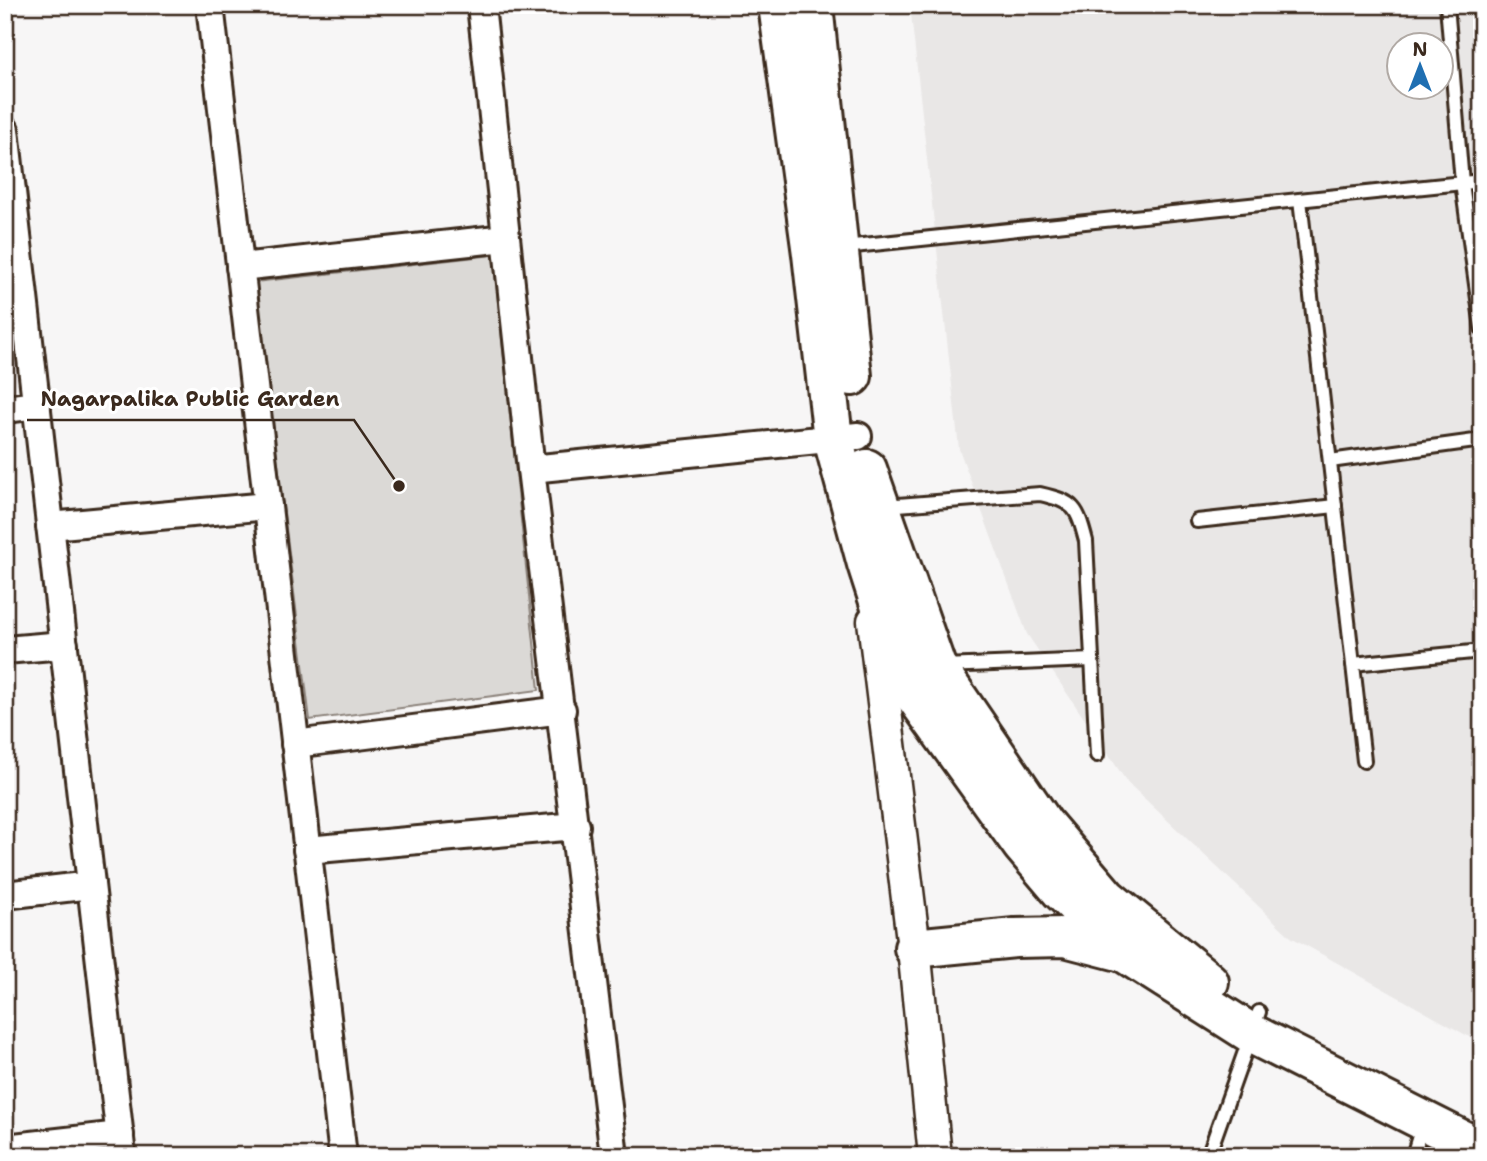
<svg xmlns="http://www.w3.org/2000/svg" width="1487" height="1161" viewBox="0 0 1487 1161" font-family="'Shantell Sans',sans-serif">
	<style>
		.built { fill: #e9e7e6; fill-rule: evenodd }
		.green { fill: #dbd9d6; stroke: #8b827a; stroke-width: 2 }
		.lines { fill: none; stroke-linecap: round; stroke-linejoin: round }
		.service-casing { stroke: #3b2a1e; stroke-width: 18 }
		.minor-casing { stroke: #3b2a1e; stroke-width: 32 }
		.tertiary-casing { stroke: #3b2a1e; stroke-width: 37 }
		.primary-casing { stroke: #3b2a1e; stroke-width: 44 }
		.service { stroke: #fff; stroke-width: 12 }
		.minor { stroke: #fff; stroke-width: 26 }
		.tertiary { stroke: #fff; stroke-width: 32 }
		.primary { stroke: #fff; stroke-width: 38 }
		.leader { fill: none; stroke: #3b2a1e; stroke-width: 2.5 }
		.callout-dot { fill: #3b2a1e; stroke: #fff; stroke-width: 2.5 }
		.callout-label { font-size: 21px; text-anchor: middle; font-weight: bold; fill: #3b2a1e; stroke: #fff; stroke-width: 6; stroke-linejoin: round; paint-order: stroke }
	</style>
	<rect width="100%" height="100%" fill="#f7f6f6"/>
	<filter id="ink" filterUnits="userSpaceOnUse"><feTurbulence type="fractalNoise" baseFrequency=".0143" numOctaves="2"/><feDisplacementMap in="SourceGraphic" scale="14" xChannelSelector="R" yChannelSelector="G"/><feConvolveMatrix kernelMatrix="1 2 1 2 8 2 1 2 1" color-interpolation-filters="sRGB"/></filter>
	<g filter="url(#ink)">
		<!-- built -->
		<path class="built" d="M910 5H1482V1044L1291 937 1127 782 1027 634 959 449ZM1400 46H1442V88H1400Z"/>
		<!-- green -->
		<polygon class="green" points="493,255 539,690 310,720 255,282"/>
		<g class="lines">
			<!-- service casing -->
			<g class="service-casing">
				<g id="service">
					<polyline points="1447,5 1462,183 1482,328"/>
					<polyline points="1300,200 1364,761"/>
					<polyline points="844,247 1482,181"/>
					<polyline points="1330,461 1482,440"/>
					<path d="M885 506 1040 494C1075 502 1077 507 1086 541L1097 755"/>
					<polyline points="1197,521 1335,506"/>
					<polyline points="1353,664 1482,651"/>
					<polyline points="943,666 1092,660"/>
					<polyline points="1208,1156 1259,1012"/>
					<polyline points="1413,1156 1422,1126"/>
				</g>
			</g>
			<!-- minor casing -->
			<g class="minor-casing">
				<g id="minor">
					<polyline points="210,5 343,1156"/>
					<polyline points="481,5 531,469 614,1156"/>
					<polyline points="5,130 122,1156"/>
					<polyline points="240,267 506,238"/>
					<polyline points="5,409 37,405"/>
					<polyline points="531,469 858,436"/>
					<polyline points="50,526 268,506"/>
					<polyline points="5,650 64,645"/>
					<polyline points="295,744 562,710"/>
					<polyline points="307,850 576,826"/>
					<polyline points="5,895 91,885"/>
					<polyline points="5,1148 120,1135"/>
				</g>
			</g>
			<!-- tertiary casing -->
			<g class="tertiary-casing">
				<polyline id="tertiary" points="874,621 914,948 935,1156"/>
			</g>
			<!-- primary casing -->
			<g class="primary-casing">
				<g id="primary">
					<polyline points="778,5 812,254 833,439 867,564 905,682 1022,845 1061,891 1125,953 1252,1034 1482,1150"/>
					<polyline points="813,5 852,376"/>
					<polyline points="867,469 936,666 1043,823 1107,898 1209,982"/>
					<polyline points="914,948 1015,938 1065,937 1123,952"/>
				</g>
			</g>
			<!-- service -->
			<use href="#service" class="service"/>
			<!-- minor -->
			<use href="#minor" class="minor"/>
			<!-- tertiary -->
			<use href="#tertiary" class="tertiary"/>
			<!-- primary -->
			<use href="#primary" class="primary"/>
		</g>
	</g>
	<!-- callouts -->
	<path class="leader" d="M399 486L354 420H27"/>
	<circle class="callout-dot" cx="399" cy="486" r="7"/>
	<g class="callout-label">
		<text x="190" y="406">Nagarpalika Public Garden</text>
	</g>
	<!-- margin -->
	<rect width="1487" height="1161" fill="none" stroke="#fff" stroke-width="28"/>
	<rect x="14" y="14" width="1459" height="1133" fill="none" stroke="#3b2a1e" stroke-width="2.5" filter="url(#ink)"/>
	<!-- north arrow -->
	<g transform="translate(1420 66)"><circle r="33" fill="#ffffff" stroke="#b1aaa5" stroke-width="2"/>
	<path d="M0-5L12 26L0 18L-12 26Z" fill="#1f6fb2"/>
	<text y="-10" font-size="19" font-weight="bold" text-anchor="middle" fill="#3b2a1e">N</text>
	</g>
</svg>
